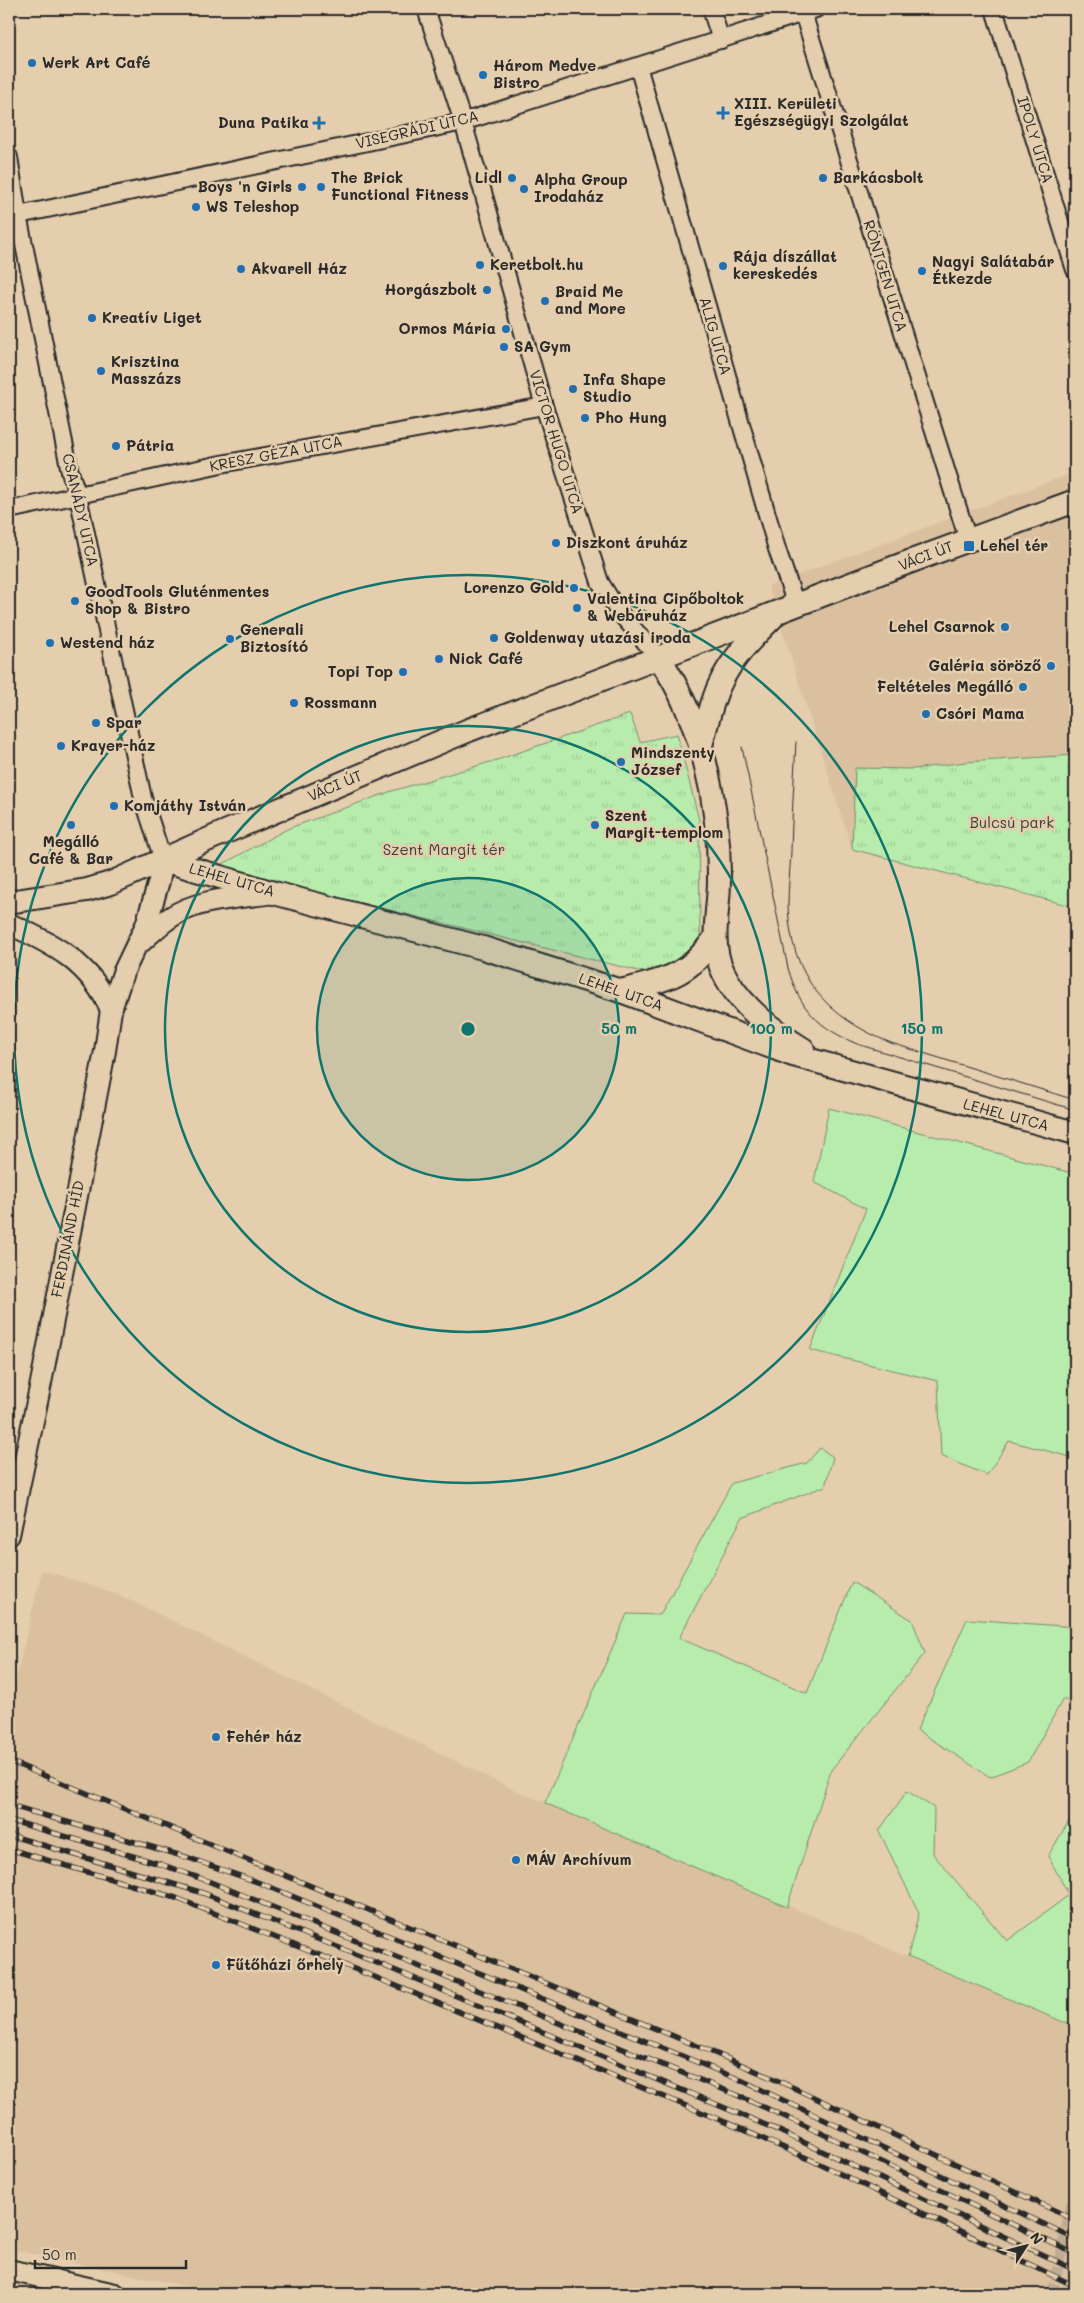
<svg xmlns="http://www.w3.org/2000/svg" width="1084" height="2303" viewBox="0 0 1084 2303" font-family="Mali,sans-serif">
	<style>
		.built { fill: #dbc09f }
		.grass { fill: #b8ecad; stroke: #728c6c }
		.park { fill: url(#park-tufts); stroke: #728c6c }
		.lines { fill: none; stroke-linecap: round; stroke-linejoin: round }
		.pedestrian-tunnel { stroke: #bfad93; stroke-width: 11; stroke-dasharray: 11 5.5; stroke-linecap: butt }
		.minor-casing { stroke: #2b2b2b; stroke-width: 20 }
		.tertiary-casing { stroke: #2b2b2b; stroke-width: 24 }
		.secondary-casing { stroke: #2b2b2b; stroke-width: 26 }
		.minor { stroke: #e4cead; stroke-width: 16 }
		.tertiary { stroke: #e4cead; stroke-width: 20 }
		.secondary { stroke: #e4cead; stroke-width: 22 }
		.tram { stroke: #2b2b2b; stroke-width: 1 }
		.rail-casing { stroke: #2b2b2b; stroke-width: 5.5 }
		.rail { stroke: #e4cead; stroke-width: 4; stroke-dasharray: 11; stroke-linecap: butt }
		.ring { fill: none; stroke: #0f766e; stroke-width: 2.5 }
		.poi-dot { fill: #1f6fb2; stroke: #e4cead; stroke-width: 2 }
		.labels { text-anchor: middle; stroke-width: 5; stroke-linejoin: round; paint-order: stroke }
		.poi-label { font-size: 15px; font-weight: bold; fill: #2b2b2b; stroke: #e4cead; text-anchor: start }
		.street-label { font-size: 15px; fill: #2b2b2b; stroke: #e4cead }
		.park-label { font-size: 15px; fill: #393e38; stroke: #e4cead }
		.centre { fill: #0f766e; stroke: #e4cead; stroke-width: 2.5 }
		.ring-label { font-size: 15px; text-anchor: middle; font-weight: bold; fill: #0f766e; stroke: #e4cead; stroke-width: 5; stroke-linejoin: round; paint-order: stroke }
	</style>
	<defs>
		<pattern id="park-tufts" width="24" height="20" patternUnits="userSpaceOnUse" patternTransform="scale(1.25)"><rect width="24" height="20" fill="#b8ecad"/><path d="M3 7l-1-3M5 7V3M7 7l1-3M15 17l-1-3M17 17v-4M19 17l1-3" fill="none" stroke="#9ecb95"/></pattern>
	</defs>
	<rect width="100%" height="100%" fill="#e4cead"/>
	<filter id="ink" filterUnits="userSpaceOnUse"><feTurbulence type="fractalNoise" baseFrequency=".02" numOctaves="2"/><feDisplacementMap in="SourceGraphic" scale="10" xChannelSelector="R" yChannelSelector="G"/><feConvolveMatrix kernelMatrix="1 2 1 2 8 2 1 2 1" color-interpolation-filters="sRGB"/></filter>
	<g filter="url(#ink)">
		<!-- built -->
		<g class="built">
			<polygon points="1075,472 1075,907 852,849 768,586"/>
			<polygon points="42,1570 116,1593 512,1789 1075,2027 1075,2294 222,2294 9,2249 9,1707"/>
		</g>
		<!-- grass -->
		<g class="grass">
			<polygon points="829,1108 1075,1174 1075,1458 1009,1441 987,1475 941,1456 938,1381 810,1350 866,1209 814,1182"/>
			<polygon points="820,1448 833,1457 825,1486 742,1518 679,1638 807,1693 852,1582 912,1620 925,1653 831,1770 787,1907 545,1803 627,1614 660,1615 732,1483 807,1463"/>
			<polygon points="967,1619 1075,1627 1075,1704 1063,1699 1028,1762 990,1777 917,1730"/>
			<polygon points="907,1791 934,1808 933,1854 1007,1941 1069,1895 1048,1856 1075,1811 1075,2027 908,1956 919,1913 879,1831"/>
		</g>
		<!-- park -->
		<g class="park">
			<polygon points="630,714 640,742 677,734 699,820 700,940 684,967 651,974 226,870 223,864 287,829 392,791 497,760"/>
			<polygon points="1075,755 1075,907 852,849 855,768 913,769 966,762"/>
		</g>
		<g class="lines">
			<!-- pedestrian-tunnel -->
			<polyline class="pedestrian-tunnel" points="1052,2294 1075,2190"/>
			<!-- minor casing -->
			<g class="minor-casing">
				<g id="minor">
					<polyline points="426,9 463,122 544,406 600,582 618,611 659,658"/>
					<polyline points="711,9 721,40"/>
					<polyline points="994,9 1075,270"/>
					<polyline points="803,13 968,540"/>
					<polyline points="638,66 777,549 796,605"/>
					<polyline points="9,157 18,215 70,472 78,496 143,798 163,860"/>
					<polyline points="9,217 463,122 816,9"/>
					<polyline points="9,510 221,464 544,406"/>
				</g>
			</g>
			<!-- tertiary casing -->
			<g class="tertiary-casing">
				<g id="tertiary">
					<path d="M9 924C54 944 90 963 111 1010"/>
					<path d="M141 942C150 934 158 926 168 919 197 898 240 898 274 893"/>
					<polyline points="9,1535 41,1383 105,1051 111,1010 123,973 146,925 159,881 163,860"/>
					<polyline points="9,2270 115,2294"/>
				</g>
			</g>
			<!-- secondary casing -->
			<g class="secondary-casing">
				<g id="secondary">
					<path d="M659 658C702 720 720 806 719 881 719 909 710 940 721 967 736 1003 770 1029 803 1049"/>
					<path d="M700 749C706 728 710 706 719 686 731 659 752 638 773 617"/>
					<polyline points="163,860 274,893 483,948 621,991 793,1055 1075,1133"/>
					<polyline points="9,902 87,890 111,883 216,836 469,730 898,566 1075,501"/>
					<path d="M621 991C666 979 686 978 715 938"/>
				</g>
			</g>
			<!-- minor -->
			<use href="#minor" class="minor"/>
			<!-- tertiary -->
			<use href="#tertiary" class="tertiary"/>
			<!-- secondary -->
			<use href="#secondary" class="secondary"/>
			<!-- tram -->
			<g class="tram">
				<path d="M796 742C794 779 792 815 791 852 790 870 788 888 788 906 791 978 827 1017 891 1043L1075 1100"/>
				<path d="M742 747 788 968C800 1010 818 1027 857 1044L1075 1110"/>
			</g>
			<!-- rail casing -->
			<g class="rail-casing">
				<g id="rail">
					<polyline points="9,1761 724,2057 792,2087 1075,2220"/>
					<polyline points="9,1805 189,1858 260,1883 743,2081 1075,2239"/>
					<polyline points="9,1820 160,1864 208,1881 737,2095 821,2133 1075,2254"/>
					<polyline points="9,1835 203,1893 382,1965 773,2128 1075,2270"/>
					<polyline points="9,1849 176,1898 377,1978 725,2122 809,2159 1075,2286"/>
				</g>
			</g>
			<!-- rail -->
			<use href="#rail" class="rail"/>
		</g>
	</g>
	<!-- distance rings -->
	<circle cx="468" cy="1029" r="151" fill="#0f766e" fill-opacity=".12"/>
	<g class="ring">
		<circle cx="468" cy="1029" r="151"/>
		<circle cx="468" cy="1029" r="303"/>
		<circle cx="468" cy="1029" r="454"/>
	</g>
	<!-- markers -->
	<g class="poi-dot">
		<circle cx="32" cy="63" r="5"/>
		<circle cx="483" cy="75" r="5"/>
		<path d="M720.5 105.5h5v5h5v5h-5v5h-5v-5h-5v-5h5z"/>
		<path d="M316.5 115.5h5v5h5v5h-5v5h-5v-5h-5v-5h5z"/>
		<circle cx="512" cy="178" r="5"/>
		<circle cx="823" cy="178" r="5"/>
		<circle cx="302" cy="187" r="5"/>
		<circle cx="321" cy="187" r="5"/>
		<circle cx="524" cy="189" r="5"/>
		<circle cx="196" cy="207" r="5"/>
		<circle cx="480" cy="265" r="5"/>
		<circle cx="723" cy="266" r="5"/>
		<circle cx="241" cy="269" r="5"/>
		<circle cx="922" cy="271" r="5"/>
		<circle cx="487" cy="290" r="5"/>
		<circle cx="545" cy="301" r="5"/>
		<circle cx="92" cy="318" r="5"/>
		<circle cx="506" cy="329" r="5"/>
		<circle cx="504" cy="347" r="5"/>
		<circle cx="101" cy="371" r="5"/>
		<circle cx="573" cy="389" r="5"/>
		<circle cx="585" cy="418" r="5"/>
		<circle cx="116" cy="446" r="5"/>
		<circle cx="556" cy="543" r="5"/>
		<rect x="963" y="540" width="12" height="12" rx="2.5"/>
		<circle cx="574" cy="588" r="5"/>
		<circle cx="75" cy="601" r="5"/>
		<circle cx="577" cy="608" r="5"/>
		<circle cx="1005" cy="627" r="5"/>
		<circle cx="494" cy="638" r="5"/>
		<circle cx="230" cy="639" r="5"/>
		<circle cx="50" cy="643" r="5"/>
		<circle cx="439" cy="659" r="5"/>
		<circle cx="1051" cy="666" r="5"/>
		<circle cx="403" cy="672" r="5"/>
		<circle cx="1023" cy="687" r="5"/>
		<circle cx="294" cy="703" r="5"/>
		<circle cx="926" cy="714" r="5"/>
		<circle cx="96" cy="723" r="5"/>
		<circle cx="61" cy="746" r="5"/>
		<circle cx="621" cy="762" r="5"/>
		<circle cx="114" cy="806" r="5"/>
		<circle cx="71" cy="825" r="5"/>
		<circle cx="595" cy="825" r="5"/>
		<circle cx="216" cy="1737" r="5"/>
		<circle cx="516" cy="1860" r="5"/>
		<circle cx="216" cy="1965" r="5"/>
	</g>
	<g class="labels">
		<!-- poi labels -->
		<g class="poi-label">
			<text x="42" y="68">Werk Art Café</text>
			<text x="493" y="71">Három Medve<tspan x="493" dy="17">Bistro</tspan></text>
			<text x="734" y="109">XIII. Kerületi<tspan x="734" dy="17">Egészségügyi Szolgálat</tspan></text>
			<text x="309" y="128" text-anchor="end">Duna Patika</text>
			<text x="331" y="183">The Brick<tspan x="331" dy="17">Functional Fitness</tspan></text>
			<text x="502" y="183" text-anchor="end">Lidl</text>
			<text x="833" y="183">Barkácsbolt</text>
			<text x="534" y="185">Alpha Group<tspan x="534" dy="17">Irodaház</tspan></text>
			<text x="292" y="192" text-anchor="end">Boys 'n Girls</text>
			<text x="206" y="212">WS Teleshop</text>
			<text x="733" y="262">Rája díszállat<tspan x="733" dy="17">kereskedés</tspan></text>
			<text x="932" y="267">Nagyi Salátabár<tspan x="932" dy="17">Étkezde</tspan></text>
			<text x="490" y="270">Keretbolt.hu</text>
			<text x="251" y="274">Akvarell Ház</text>
			<text x="477" y="295" text-anchor="end">Horgászbolt</text>
			<text x="555" y="297">Braid Me<tspan x="555" dy="17">and More</tspan></text>
			<text x="102" y="323">Kreatív Liget</text>
			<text x="496" y="334" text-anchor="end">Ormos Mária</text>
			<text x="514" y="352">SA Gym</text>
			<text x="111" y="367">Krisztina<tspan x="111" dy="17">Masszázs</tspan></text>
			<text x="583" y="385">Infa Shape<tspan x="583" dy="17">Studio</tspan></text>
			<text x="595" y="423">Pho Hung</text>
			<text x="126" y="451">Pátria</text>
			<text x="566" y="548">Diszkont áruház</text>
			<text x="980" y="551">Lehel tér</text>
			<text x="564" y="593" text-anchor="end">Lorenzo Gold</text>
			<text x="85" y="597">GoodTools Gluténmentes<tspan x="85" dy="17">Shop &amp; Bistro</tspan></text>
			<text x="587" y="604">Valentina Cipőboltok<tspan x="587" dy="17">&amp; Webáruház</tspan></text>
			<text x="995" y="632" text-anchor="end">Lehel Csarnok</text>
			<text x="240" y="635">Generali<tspan x="240" dy="17">Biztosító</tspan></text>
			<text x="504" y="643">Goldenway utazási iroda</text>
			<text x="60" y="648">Westend ház</text>
			<text x="449" y="664">Nick Café</text>
			<text x="1041" y="671" text-anchor="end">Galéria söröző</text>
			<text x="393" y="677" text-anchor="end">Topi Top</text>
			<text x="1013" y="692" text-anchor="end">Feltételes Megálló</text>
			<text x="304" y="708">Rossmann</text>
			<text x="936" y="719">Csóri Mama</text>
			<text x="106" y="728">Spar</text>
			<text x="71" y="751">Krayer-ház</text>
			<text x="631" y="758">Mindszenty<tspan x="631" dy="17">József</tspan></text>
			<text x="124" y="811">Komjáthy István</text>
			<text x="605" y="821">Szent<tspan x="605" dy="17">Margit-templom</tspan></text>
			<text x="71" y="847" text-anchor="middle">Megálló<tspan x="71" dy="17">Café &amp; Bar</tspan></text>
			<text x="226" y="1742">Fehér ház</text>
			<text x="526" y="1865">MÁV Archívum</text>
			<text x="226" y="1970">Fűtőházi őrhely</text>
		</g>
		<!-- street labels -->
		<g class="street-label">
			<text transform="translate(417 130) rotate(-13)" y="5">VISEGRÁDI UTCA</text>
			<text transform="translate(1035 140) rotate(73)" y="5">IPOLY UTCA</text>
			<text transform="translate(885 276) rotate(73)" y="5">RÖNTGEN UTCA</text>
			<text transform="translate(715 336) rotate(74)" y="5">ALIG UTCA</text>
			<text transform="translate(556 442) rotate(73)" y="5">VICTOR HUGO UTCA</text>
			<text transform="translate(276 454) rotate(-11)" y="5">KRESZ GÉZA UTCA</text>
			<text transform="translate(80 510) rotate(77)" y="5">CSANÁDY UTCA</text>
			<text transform="translate(926 556) rotate(-21)" y="5">VÁCI ÚT</text>
			<text transform="translate(335 786) rotate(-23)" y="5">VÁCI ÚT</text>
			<text transform="translate(232 880) rotate(16)" y="5">LEHEL UTCA</text>
			<text transform="translate(621 992) rotate(19)" y="5">LEHEL UTCA</text>
			<text transform="translate(1006 1115) rotate(15)" y="5">LEHEL UTCA</text>
			<text transform="translate(68 1239) rotate(-79)" y="5">FERDINÁND HÍD</text>
		</g>
		<!-- park labels -->
		<g class="park-label">
			<text x="1012" y="828">Bulcsú park</text>
			<text x="444" y="855">Szent Margit tér</text>
		</g>
	</g>
	<circle cx="468" cy="1029" r="8" class="centre"/>
	<g class="ring-label">
		<text x="619" y="1034">50 m</text>
		<text x="771" y="1034">100 m</text>
		<text x="922" y="1034">150 m</text>
	</g>
	<!-- margin -->
	<rect width="1084" height="2303" fill="none" stroke="#e4cead" stroke-width="30"/>
	<rect x="15" y="15" width="1054" height="2273" fill="none" stroke="#2b2b2b" stroke-width="2" filter="url(#ink)"/>
	<!-- north arrow -->
	<g transform="translate(1026 2246) rotate(54)" stroke="#e4cead" stroke-width="4" paint-order="stroke">
	<path d="M0-4L9 19L0 12L-9 19Z" fill="#2b2b2b"/>
	<text y="-8" font-size="14" font-weight="bold" text-anchor="middle" fill="#2b2b2b">N</text>
	</g>
	<!-- scale -->
	<path d="M35 2260v8h151v-8" fill="none" stroke="#2b2b2b" stroke-width="2.5"/>
	<text x="42" y="2260" font-size="15" fill="#2b2b2b" stroke="#e4cead" stroke-width="4" paint-order="stroke">50 m</text>
</svg>
